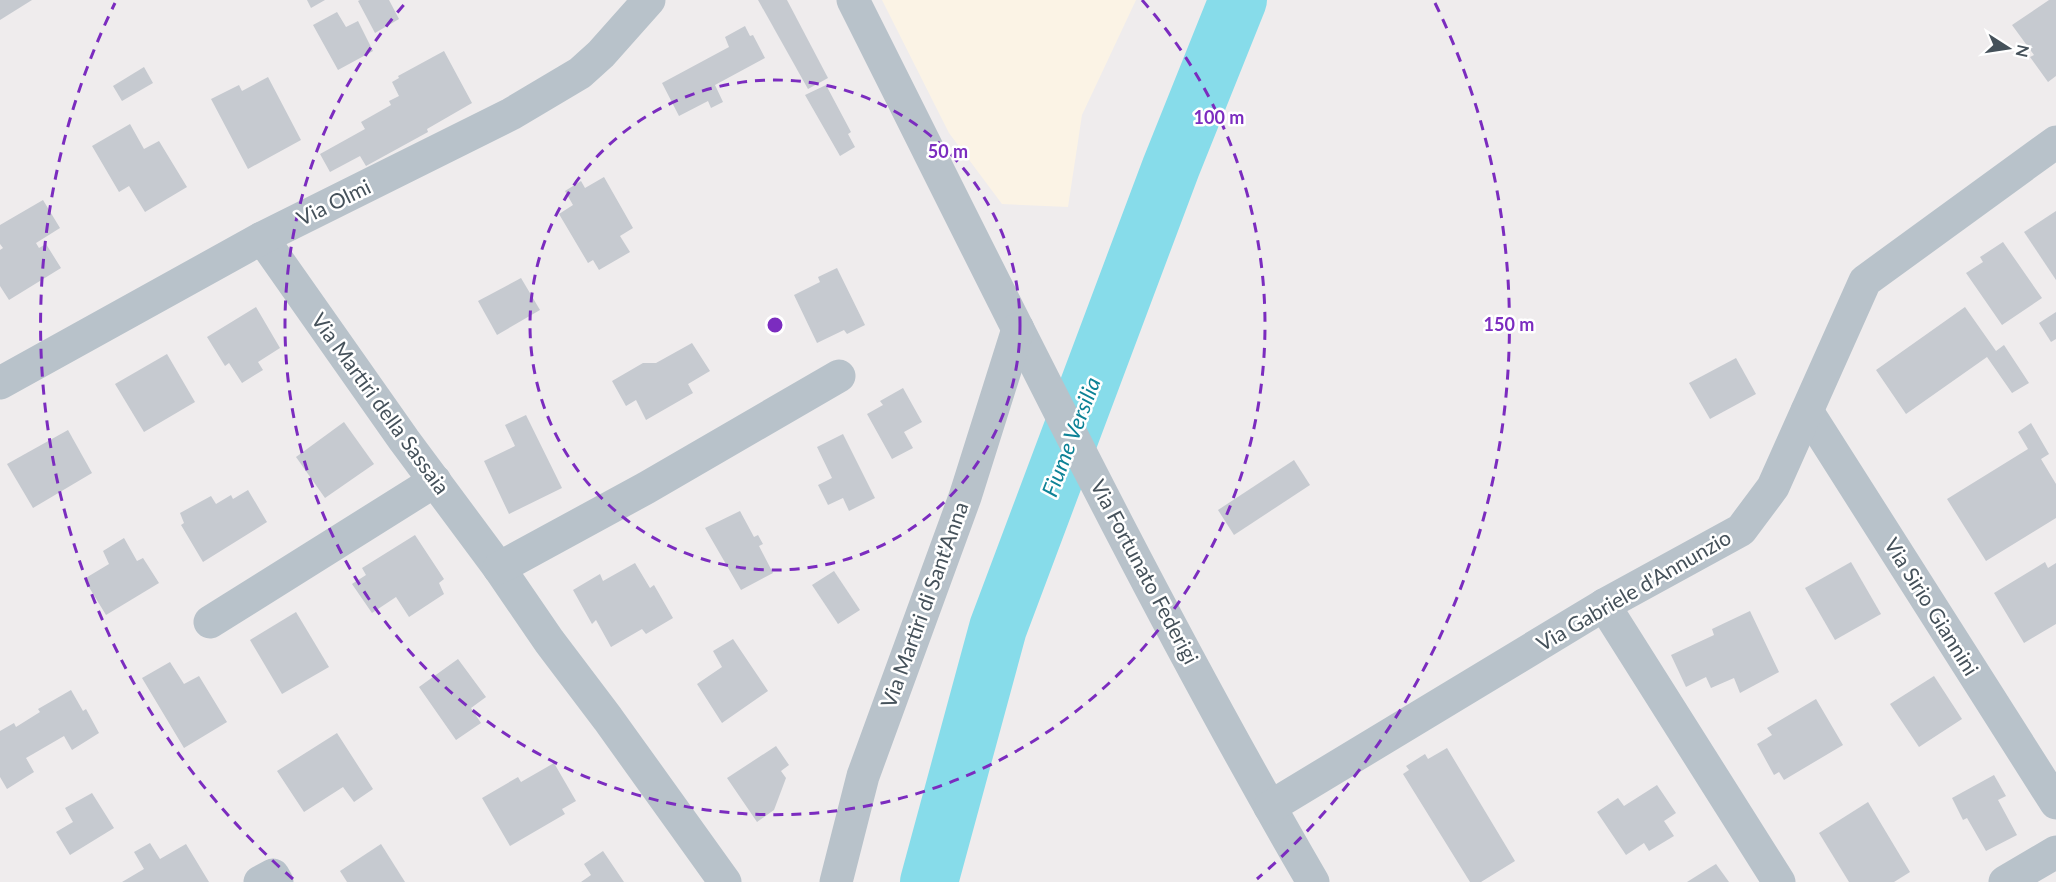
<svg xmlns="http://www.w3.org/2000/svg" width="2056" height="882" viewBox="0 0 2056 882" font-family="Lato,sans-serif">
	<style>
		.commercial { fill: #fbf3e5 }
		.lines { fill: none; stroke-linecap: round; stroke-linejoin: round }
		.river { stroke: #87dcea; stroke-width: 58 }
		.building { fill: #c6cad0 }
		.minor { stroke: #b8c2ca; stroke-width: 33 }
		.ring { fill: none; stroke: #7b2cbf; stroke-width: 3; stroke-dasharray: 10 8 }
		.labels { text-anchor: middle; stroke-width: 5; stroke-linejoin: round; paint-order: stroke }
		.street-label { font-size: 21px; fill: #45515a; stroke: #fff }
		.water-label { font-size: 22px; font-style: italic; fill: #0d8296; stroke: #fff }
		.centre { fill: #7b2cbf; stroke: #fff; stroke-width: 3 }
		.ring-label { font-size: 18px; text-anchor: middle; font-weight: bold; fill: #7b2cbf; stroke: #fff; stroke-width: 5; stroke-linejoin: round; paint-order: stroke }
	</style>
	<rect width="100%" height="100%" fill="#efeced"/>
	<!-- commercial -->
	<polygon class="commercial" points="882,0 1136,0 1082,115 1068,207 1002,204 949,133"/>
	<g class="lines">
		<!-- river -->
		<polyline class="river" points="929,882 998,628 1171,167 1238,0"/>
	</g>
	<!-- building -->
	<g class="building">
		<polygon points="0,0 32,0 0,20"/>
		<polygon points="307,0 325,0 311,8"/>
		<polygon points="360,0 389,0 399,19 375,33 358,1"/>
		<polygon points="758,0 787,0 828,78 808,89"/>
		<polygon points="2049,0 2056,0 2056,76 2048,82 2030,57 2034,55 2012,25"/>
		<polygon points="337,12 346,27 358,21 373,51 338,70 313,25"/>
		<polygon points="745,26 750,36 753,35 765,58 715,85 723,102 711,108 708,101 679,116 662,83 729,47 725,37"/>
		<polygon points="444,51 472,103 427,129 428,132 366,166 360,156 330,172 320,154 365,129 361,122 391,105 389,101 399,96 392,82 399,78 398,76"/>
		<polygon points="144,67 153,83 122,101 113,86"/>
		<polygon points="268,77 301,140 248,169 211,99 239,85 242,91"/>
		<polygon points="826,85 851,132 848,134 855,147 840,156 805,95"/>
		<polygon points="130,124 144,149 159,141 187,187 145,212 129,186 119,192 92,146"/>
		<polygon points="604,177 633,228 620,236 630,252 599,270 593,260 588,263 559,214 573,205 565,191 581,181 585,188"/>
		<polygon points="43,200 60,228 36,243 39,248 46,244 61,268 9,300 0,286 0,250 3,248 0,244 0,225"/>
		<polygon points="2056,211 2056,280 2024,232"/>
		<polygon points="2003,242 2042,298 2002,325 1966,273 1983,262 1980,257"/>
		<polygon points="837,268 865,325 847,334 844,330 817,343 794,295 820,282 818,277"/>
		<polygon points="521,278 540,310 497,335 478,301"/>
		<polygon points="256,307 280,348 258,362 263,370 242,383 229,363 225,366 207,337"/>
		<polygon points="1965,307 1996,351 2004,345 2029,383 2012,393 1987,357 1906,414 1876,370"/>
		<polygon points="2056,312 2056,339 2051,342 2039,323"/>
		<polygon points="692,343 710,371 688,384 693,393 646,420 636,400 626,406 612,381 643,363 656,363"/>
		<polygon points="167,354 195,402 144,432 115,384"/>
		<polygon points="1736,358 1756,394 1710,419 1689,383"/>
		<polygon points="903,388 922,422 904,432 913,448 892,459 867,414 883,405 880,401"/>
		<polygon points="526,415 562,488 509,514 484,461 515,446 505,425"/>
		<polygon points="344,422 374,464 325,498 296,457"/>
		<polygon points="2031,423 2049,454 2041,459 2056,484 2056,518 1986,561 1947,499 2028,449 2018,432"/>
		<polygon points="68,430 92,473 33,508 7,464"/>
		<polygon points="843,434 875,498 849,511 843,498 828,505 818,485 832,478 817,447"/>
		<polygon points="1294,460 1310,485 1234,535 1218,510"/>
		<polygon points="248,490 267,522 203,562 181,525 184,523 180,513 211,496 216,504 231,495 233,499"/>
		<polygon points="740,511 754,537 758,535 763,544 759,546 773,573 741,590 705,528"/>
		<polygon points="415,535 444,579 439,583 444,594 409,617 396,597 372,613 352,584 366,575 362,568"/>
		<polygon points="124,538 137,561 143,558 159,583 106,615 84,579 109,564 103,551"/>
		<polygon points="1851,562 1881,614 1835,640 1805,588"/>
		<polygon points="2045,562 2048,568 2056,563 2056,624 2024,643 1994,593"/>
		<polygon points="635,563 650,588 654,585 673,618 646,634 642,629 611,647 596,620 592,624 573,590 600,574 603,581"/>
		<polygon points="834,571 860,610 838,624 812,585"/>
		<polygon points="1750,611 1779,672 1740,693 1734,678 1711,688 1706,677 1686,687 1671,655 1714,635 1712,629"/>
		<polygon points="296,612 329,667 282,694 250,640"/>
		<polygon points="733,639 768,691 722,723 697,684 722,667 713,651"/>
		<polygon points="458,659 486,697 471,708 481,723 456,740 419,687"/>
		<polygon points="170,662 184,684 199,676 227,722 184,748 142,678"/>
		<polygon points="1934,676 1962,719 1919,747 1890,704"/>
		<polygon points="71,690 83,711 86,709 99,733 72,750 64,736 33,754 26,758 34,772 7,789 0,777 0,731 14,723 16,727 40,712 38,709"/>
		<polygon points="1816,699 1843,745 1784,780 1779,772 1774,775 1757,744 1772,735 1767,728"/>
		<polygon points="337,733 373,789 354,802 343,787 304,812 277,771"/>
		<polygon points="776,746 789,765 781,771 786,778 774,810 757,822 727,778"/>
		<polygon points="1447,748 1515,861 1481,882 1470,882 1403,774 1409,770 1406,766 1425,754 1428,759"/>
		<polygon points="554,763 576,801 562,809 565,814 510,846 482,798 518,777 521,782"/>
		<polygon points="1994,775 2006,796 1998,800 2017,835 1986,851 1967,818 1963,820 1952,798"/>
		<polygon points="1657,785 1676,813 1664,821 1674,836 1649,851 1644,843 1626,855 1597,812 1618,798 1624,806"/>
		<polygon points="92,793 114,828 70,855 56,832 73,822 65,808"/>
		<polygon points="1868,802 1910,872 1894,882 1849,882 1819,833"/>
		<polygon points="150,843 160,859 186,844 209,882 122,882 144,869 134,852"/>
		<polygon points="381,844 405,882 347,882 340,871"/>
		<polygon points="603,851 624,882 581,882 591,875 584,864"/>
		<polygon points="1716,864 1729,882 1687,882 1711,867"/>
	</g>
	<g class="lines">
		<!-- minor -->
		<g class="minor">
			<path d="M853 0C1002 296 1146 595 1313 882"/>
			<polyline points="262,238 404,440 499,568 549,641 608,719 725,882"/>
			<polyline points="0,383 262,238 511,114 580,73 601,54 649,0"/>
			<polyline points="1807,411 2056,803"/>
			<polyline points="499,568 646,488 839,376"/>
			<polyline points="1604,605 1779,882"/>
			<polyline points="210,622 435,481"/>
			<polyline points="1270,807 1604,605 1741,530 1773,487 1865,281 2056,142"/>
			<polyline points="260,882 273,875 277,882"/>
			<polyline points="836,882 863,776 965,497 1018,329"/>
			<polyline points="2005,882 2056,852"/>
		</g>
	</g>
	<!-- distance rings -->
	<g class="ring">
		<circle cx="775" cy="325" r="245"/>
		<path d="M1142 0A490 490 0 1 1 408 0"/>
		<path d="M293 879A734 734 0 0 1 115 3M1435 3A734 734 0 0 1 1257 879"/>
	</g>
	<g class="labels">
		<!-- street labels -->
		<g class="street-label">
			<text transform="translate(334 203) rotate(-26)" y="7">Via Olmi</text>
			<text transform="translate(380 404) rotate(54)" y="7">Via Martiri della Sassaia</text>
			<text transform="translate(1144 572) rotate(62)" y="7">Via Fortunato Federigi</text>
			<text transform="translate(1634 591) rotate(-30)" y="7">Via Gabriele d'Annunzio</text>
			<text transform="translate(925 605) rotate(-70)" y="7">Via Martiri di Sant'Anna</text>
			<text transform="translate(1931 607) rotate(58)" y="7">Via Sirio Giannini</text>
		</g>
		<!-- water labels -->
		<g class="water-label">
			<text transform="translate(1071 437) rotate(-69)" y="8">Fiume Versilia</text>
		</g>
	</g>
	<circle cx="775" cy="325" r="9" class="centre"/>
	<g class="ring-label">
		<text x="1219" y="124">100 m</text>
		<text x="948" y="158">50 m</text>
		<text x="1509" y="331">150 m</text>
	</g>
	<!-- north arrow -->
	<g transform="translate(2008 48) rotate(102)" stroke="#ffffff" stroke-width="4.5" paint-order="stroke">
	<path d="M0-4.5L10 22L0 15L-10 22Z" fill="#45515a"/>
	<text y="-9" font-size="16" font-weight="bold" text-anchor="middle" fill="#45515a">N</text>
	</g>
</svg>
